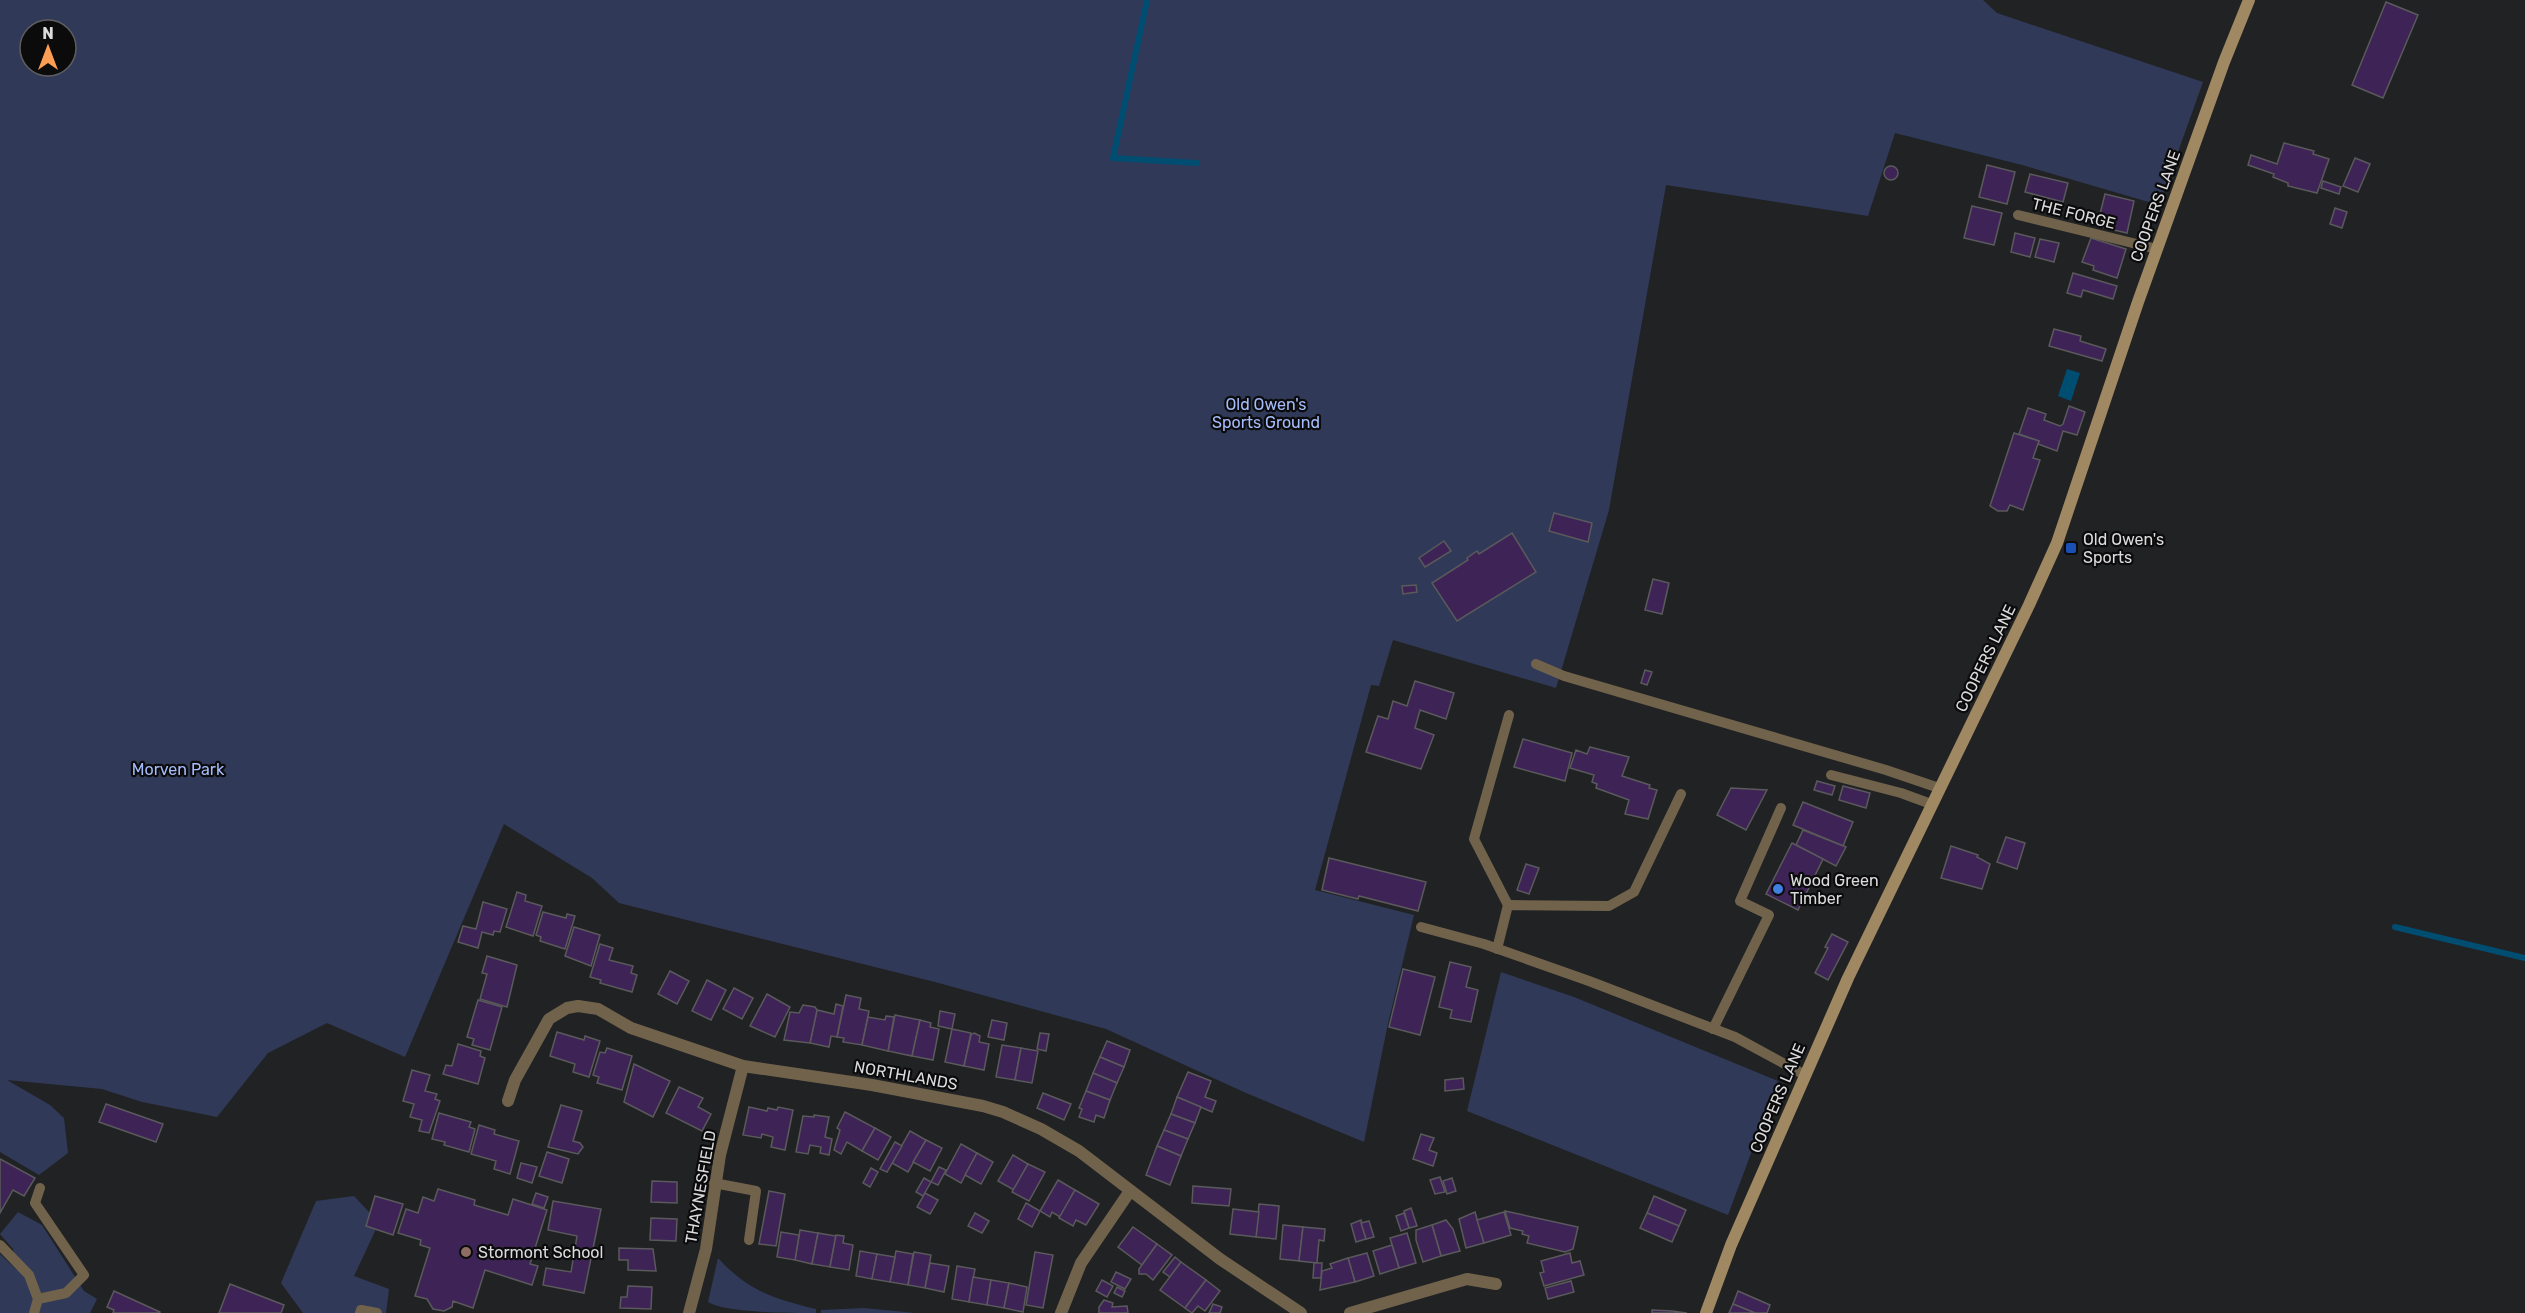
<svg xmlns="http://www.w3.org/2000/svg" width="2525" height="1313" viewBox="0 0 2525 1313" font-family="Rubik,sans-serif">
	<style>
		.green { fill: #303a58; fill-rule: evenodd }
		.water { fill: #004d72 }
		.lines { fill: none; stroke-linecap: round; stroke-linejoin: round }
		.stream { stroke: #004d72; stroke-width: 6 }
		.building { fill: #3e2456; stroke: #5a595b; stroke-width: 1.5 }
		.lane { stroke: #71634b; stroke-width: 10 }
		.street { stroke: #71634b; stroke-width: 12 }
		.secondary { stroke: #9f8862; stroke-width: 12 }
		.transit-dot { fill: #1a4fb4; stroke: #0b0b0c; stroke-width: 2 }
		.shop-dot { fill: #3f7fe0; stroke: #0b0b0c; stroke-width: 2 }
		.education-dot { fill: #8d6e63; stroke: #0b0b0c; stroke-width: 2 }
		.labels { text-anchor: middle; stroke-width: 4.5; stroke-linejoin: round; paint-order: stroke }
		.street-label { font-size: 16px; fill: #dbdbdd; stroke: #0b0b0c }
		.park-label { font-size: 16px; fill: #a5bcfc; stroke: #0b0b0c }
		.poi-label { font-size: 16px; fill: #dbdbdd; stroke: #0b0b0c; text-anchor: start }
	</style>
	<rect width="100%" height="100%" fill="#212224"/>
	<!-- green -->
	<g class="green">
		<path d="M0 0H1983L1997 13 2203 82 2159 205 2022 165 1895 133 1868 216 1666 185 1609 510 1556 688 1393 640 1379 686 1371 685 1315 890 1414 915 1387 1028 1364 1142 1246 1093 1106 1029 935 982 619 903 592 878 504 824 405 1057 327 1023 268 1053 217 1117 142 1102 102 1089 7 1080 50 1105 64 1118 68 1153 39 1175 0 1152ZM30 30H66V66H30Z"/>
		<polygon points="1501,972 1574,997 1778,1081 1728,1215 1467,1111"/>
		<polygon points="354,1196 370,1213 366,1226 376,1229 354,1276 389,1289 386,1313 303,1313 281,1283 316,1201"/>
		<polygon points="18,1212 42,1225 84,1291 97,1299 90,1313 0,1313 0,1254 17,1270 13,1249 0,1234"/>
		<path d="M718 1258C747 1290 774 1299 816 1309V1313C790 1313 726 1313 708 1302Z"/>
		<polygon points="864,1308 915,1313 821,1313 821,1310"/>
	</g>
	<!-- water -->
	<polygon class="water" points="2067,369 2080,373 2071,401 2058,396"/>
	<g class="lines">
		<!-- stream -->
		<g class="stream">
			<polyline points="1147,0 1113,158 1197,163"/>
			<polyline points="2395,927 2525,958"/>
		</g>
	</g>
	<!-- building -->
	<g class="building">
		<polygon points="2386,2 2418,15 2383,98 2352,85"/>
		<polygon points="2284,143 2314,151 2313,154 2329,159 2317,193 2288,186 2288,183 2273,177 2274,174 2248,165 2251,155 2277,164"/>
		<polygon points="2355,158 2370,164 2358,192 2343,186"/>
		<polygon points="1987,165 2015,172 2007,204 1979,197"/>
		<circle cx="1891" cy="173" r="7"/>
		<polygon points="2030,174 2068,183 2063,202 2025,192"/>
		<polygon points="2323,181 2341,187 2339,194 2321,188"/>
		<polygon points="2105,194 2134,201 2127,233 2097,226"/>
		<polygon points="1972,206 2002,213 1994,245 1964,238"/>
		<polygon points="2335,208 2347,212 2342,228 2330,224"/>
		<polygon points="2015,233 2035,238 2030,257 2011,252"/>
		<polygon points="2091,238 2126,249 2117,278 2093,270 2094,266 2082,262"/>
		<polygon points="2040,239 2059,243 2054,262 2035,257"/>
		<polygon points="2073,273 2117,286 2113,299 2083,290 2081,297 2067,293"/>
		<polygon points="2054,329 2081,336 2080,341 2106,349 2102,361 2049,346"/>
		<polygon points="2069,406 2085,412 2077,435 2063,431 2057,451 2038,444 2039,441 2019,434 2028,408 2046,414 2044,420 2060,426 2063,424"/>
		<polygon points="2014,433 2039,441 2033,458 2040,460 2023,510 2010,505 2007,511 1998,511 1990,506"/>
		<polygon points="1554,513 1592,523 1588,542 1549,531"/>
		<polygon points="1512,533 1536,572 1457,621 1432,583 1468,560 1467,558 1477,551 1479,554"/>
		<polygon points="1444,541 1451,551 1425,567 1419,558"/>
		<polygon points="1653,579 1669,583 1662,614 1645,610"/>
		<polygon points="1416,585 1417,592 1403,594 1402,586"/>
		<polygon points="1645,670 1652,672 1647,685 1641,683"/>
		<polygon points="1415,681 1454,693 1446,719 1420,710 1415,728 1434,735 1421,769 1366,752 1378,716 1388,719 1393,701 1407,706"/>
		<polygon points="1523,739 1572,753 1565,781 1514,767"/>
		<polygon points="1590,747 1629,757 1622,776 1650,785 1649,788 1657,790 1648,819 1625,814 1629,800 1596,788 1597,784 1592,782 1594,775 1570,768 1576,750 1587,754"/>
		<polygon points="1817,781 1835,786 1832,795 1814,790"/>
		<polygon points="1843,786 1870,793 1866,808 1839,800"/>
		<polygon points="1731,788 1767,790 1746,830 1717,815"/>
		<polygon points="1803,802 1853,822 1843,846 1793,825"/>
		<polygon points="1803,830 1846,847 1836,866 1796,845"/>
		<polygon points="2006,837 2025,843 2017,869 1997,862"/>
		<polygon points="1792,843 1823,859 1798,910 1766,894"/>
		<polygon points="1951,846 1978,855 1977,857 1990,864 1982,889 1941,878"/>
		<polygon points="1329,858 1426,882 1418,911 1359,896 1358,899 1322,890"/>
		<polygon points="1526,864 1539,868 1529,894 1517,890"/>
		<polygon points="517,892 526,895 525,901 542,906 533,936 506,927"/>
		<polygon points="483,902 507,909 500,932 494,931 493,935 482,932 478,948 458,942 463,926 476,929"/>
		<polygon points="543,912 566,918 567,914 575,916 565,949 540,941 541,937 536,935"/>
		<polygon points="574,927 600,935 591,966 565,956"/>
		<polygon points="1832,934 1848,942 1828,980 1815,973 1828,948 1825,947"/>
		<polygon points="600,944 613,948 609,960 633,966 631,973 637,975 632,992 600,983 601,980 590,977"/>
		<polygon points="487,956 517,965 507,1007 480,999 487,974 482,973"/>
		<polygon points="1450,962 1471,967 1466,987 1478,990 1471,1022 1450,1018 1452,1010 1439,1007"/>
		<polygon points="1403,969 1435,977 1420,1035 1389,1027"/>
		<polygon points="670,971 689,981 677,1004 658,994"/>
		<polygon points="707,980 726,990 711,1020 692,1011"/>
		<polygon points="734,988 753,998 742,1019 723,1009"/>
		<polygon points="767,994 790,1007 775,1037 750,1026"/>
		<polygon points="846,995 861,998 859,1009 869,1011 862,1045 843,1042 844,1038 837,1037"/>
		<polygon points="478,1000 502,1007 490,1050 472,1045 474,1039 467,1037"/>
		<polygon points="836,1004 843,1006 837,1037 831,1036 829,1047 810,1043 817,1010 834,1014"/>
		<polygon points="803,1005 815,1007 817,1010 810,1043 784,1040 790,1012 799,1013"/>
		<polygon points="940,1011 955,1014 952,1029 938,1026"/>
		<polygon points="895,1015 920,1020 912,1056 888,1051"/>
		<polygon points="886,1016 894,1017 888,1051 862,1045 868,1017 885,1020"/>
		<polygon points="920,1020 931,1023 930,1027 939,1029 933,1060 912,1056"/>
		<polygon points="992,1020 1007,1023 1004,1040 988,1037"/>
		<polygon points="952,1029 971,1033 964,1066 945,1062"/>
		<polygon points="557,1032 584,1040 585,1036 600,1041 589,1077 573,1072 575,1064 550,1056"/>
		<polygon points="974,1033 980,1036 979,1042 989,1044 984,1070 964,1066 971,1035"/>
		<polygon points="1040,1033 1049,1034 1046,1051 1037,1049"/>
		<polygon points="1107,1041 1130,1050 1124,1067 1100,1057"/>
		<polygon points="458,1044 481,1051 480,1056 485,1058 478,1084 443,1074 446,1065 452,1066"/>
		<polygon points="1002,1045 1021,1048 1015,1080 996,1077"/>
		<polygon points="607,1048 632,1056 622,1090 597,1083 599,1077 593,1075 600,1052 605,1053"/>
		<polygon points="1021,1048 1038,1051 1032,1083 1015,1080"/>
		<polygon points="1100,1057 1124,1067 1117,1083 1093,1073"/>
		<polygon points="634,1064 670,1081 653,1117 624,1102"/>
		<polygon points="412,1070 430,1075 425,1091 437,1094 435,1099 440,1101 429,1133 419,1131 422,1120 410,1117 414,1104 403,1101"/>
		<polygon points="1188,1072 1211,1081 1205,1097 1216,1101 1212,1112 1177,1097"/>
		<polygon points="1093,1073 1117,1083 1110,1100 1086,1091"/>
		<polygon points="1463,1078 1464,1089 1445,1091 1445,1080"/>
		<polygon points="679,1087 703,1098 698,1107 711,1114 702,1131 666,1113"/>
		<polygon points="1086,1091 1110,1100 1104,1118 1096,1115 1094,1122 1079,1117 1082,1109 1079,1108"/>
		<polygon points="1043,1093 1071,1104 1064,1120 1037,1108"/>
		<polygon points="1177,1097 1201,1107 1195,1123 1171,1114"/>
		<polygon points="106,1104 163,1124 156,1142 99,1122"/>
		<polygon points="561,1105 582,1111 573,1141 580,1143 583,1147 578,1154 548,1147"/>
		<polygon points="749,1107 767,1111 768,1108 777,1110 778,1107 793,1110 785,1150 771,1147 773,1137 762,1134 761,1138 743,1135"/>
		<polygon points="845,1112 875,1128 862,1151 847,1142 841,1154 834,1150 840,1130 837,1128"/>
		<polygon points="439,1113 471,1122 469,1127 475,1129 469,1152 444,1145 445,1142 432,1139"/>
		<polygon points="1171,1114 1195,1123 1188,1139 1164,1130"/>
		<polygon points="814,1115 829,1117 825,1137 832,1139 829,1155 820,1153 821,1147 810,1145 808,1154 796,1152 803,1116 814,1117"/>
		<polygon points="479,1125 495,1130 494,1134 519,1141 510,1174 494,1169 496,1161 471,1154"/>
		<polygon points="875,1128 891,1137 878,1160 862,1151"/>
		<polygon points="1164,1130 1188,1139 1181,1156 1157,1146"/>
		<polygon points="910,1131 926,1140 908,1172 892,1163"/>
		<polygon points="1421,1134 1434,1138 1429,1150 1437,1153 1433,1166 1413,1159"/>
		<polygon points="926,1140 942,1148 930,1171 913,1162"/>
		<polygon points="895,1142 902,1146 887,1172 880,1169"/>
		<polygon points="961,1144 977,1153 961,1183 945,1174"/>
		<polygon points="1157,1146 1181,1156 1170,1185 1146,1175"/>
		<polygon points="547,1152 569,1159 562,1183 539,1176"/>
		<polygon points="977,1153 993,1162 981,1184 965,1175"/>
		<polygon points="1013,1155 1028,1164 1014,1190 998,1181"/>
		<polygon points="0,1159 35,1178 24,1196 13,1190 0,1213"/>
		<polygon points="521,1163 537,1167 532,1183 517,1178"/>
		<polygon points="1028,1164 1045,1172 1029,1201 1012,1192"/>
		<polygon points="939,1167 946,1170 938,1185 931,1182"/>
		<polygon points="871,1168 878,1172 870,1187 863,1183"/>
		<polygon points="1440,1177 1445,1192 1435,1194 1430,1180"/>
		<polygon points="924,1178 931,1182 923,1196 916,1192"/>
		<polygon points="1452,1178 1456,1191 1447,1194 1443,1181"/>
		<polygon points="1058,1180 1075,1190 1060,1217 1052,1212 1050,1217 1040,1211"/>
		<polygon points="652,1181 677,1182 677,1203 651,1202"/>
		<polygon points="1193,1186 1231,1189 1229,1206 1192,1203"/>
		<polygon points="438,1189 475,1200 474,1205 508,1215 513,1199 547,1210 530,1264 538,1266 532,1285 485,1270 473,1308 453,1301 452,1307 444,1311 433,1309 427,1299 415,1296 430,1248 420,1245 421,1240 398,1233 406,1209 418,1213 423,1197 434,1201"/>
		<polygon points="1075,1190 1099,1204 1086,1225 1076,1220 1073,1226 1059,1218"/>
		<polygon points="769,1191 785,1194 776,1246 759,1244"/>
		<polygon points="536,1193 548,1197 544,1208 532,1204"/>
		<polygon points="925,1193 938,1200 930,1214 917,1207"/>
		<polygon points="375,1196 403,1204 393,1235 366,1226"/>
		<polygon points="1654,1196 1686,1210 1679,1226 1647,1213"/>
		<polygon points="553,1201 601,1209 584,1293 543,1285 546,1268 571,1272 577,1236 548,1230"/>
		<polygon points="1026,1203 1040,1211 1032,1227 1018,1219"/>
		<polygon points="1259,1204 1279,1206 1276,1239 1256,1237"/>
		<polygon points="1411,1208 1417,1226 1409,1228 1404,1211"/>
		<polygon points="1233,1209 1259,1212 1256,1237 1230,1234"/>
		<polygon points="1505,1211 1578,1227 1573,1249 1565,1252 1527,1243 1529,1236 1522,1234 1523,1231 1510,1228"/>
		<polygon points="1475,1212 1484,1243 1466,1248 1459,1219"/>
		<polygon points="1504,1212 1511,1235 1484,1243 1477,1220"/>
		<polygon points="975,1213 989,1221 982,1233 968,1226"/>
		<polygon points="1404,1213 1409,1228 1401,1231 1396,1216"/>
		<polygon points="1647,1213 1679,1226 1672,1242 1640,1228"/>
		<polygon points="651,1218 677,1219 676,1241 650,1240"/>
		<polygon points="1361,1220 1366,1239 1356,1242 1351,1224"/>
		<polygon points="1446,1220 1453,1229 1460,1251 1441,1256 1432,1225"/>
		<polygon points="1369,1221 1374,1237 1366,1239 1361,1223"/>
		<polygon points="1283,1225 1303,1227 1299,1261 1280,1259"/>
		<polygon points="1432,1225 1441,1256 1423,1262 1416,1240 1416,1230"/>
		<polygon points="1133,1227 1157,1244 1142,1265 1118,1247"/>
		<polygon points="1303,1227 1325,1229 1324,1241 1319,1240 1317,1263 1299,1261"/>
		<polygon points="800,1230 818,1233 812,1264 795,1260"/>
		<polygon points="781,1232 799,1235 795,1260 777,1257"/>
		<polygon points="818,1233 836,1236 830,1267 812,1264"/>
		<polygon points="1407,1233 1416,1263 1399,1268 1390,1238"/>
		<polygon points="836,1235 844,1236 843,1243 853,1245 849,1270 830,1267"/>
		<polygon points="1157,1244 1172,1255 1153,1280 1146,1274 1139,1274 1139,1269"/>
		<polygon points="1392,1245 1399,1268 1380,1274 1373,1251"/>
		<polygon points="619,1248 653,1249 656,1271 628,1270 628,1260 619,1260"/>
		<polygon points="860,1251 877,1254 872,1279 856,1276"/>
		<polygon points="896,1251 913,1254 908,1285 890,1282"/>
		<polygon points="914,1252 931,1255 925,1288 908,1285"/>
		<polygon points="1035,1252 1053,1255 1043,1308 1026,1305"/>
		<polygon points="1367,1253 1374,1276 1355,1282 1348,1258"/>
		<polygon points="1570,1253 1572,1263 1580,1261 1584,1275 1544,1286 1540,1273 1544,1272 1541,1261"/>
		<polygon points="877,1254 895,1257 890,1282 872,1279"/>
		<polygon points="1175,1257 1181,1262 1170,1277 1163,1272"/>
		<polygon points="1348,1258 1355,1282 1320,1290 1322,1271 1332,1268 1330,1264"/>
		<polygon points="1181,1262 1206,1280 1185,1308 1160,1290"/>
		<polygon points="930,1263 949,1266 944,1292 925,1288"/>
		<polygon points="1314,1263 1322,1263 1321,1278 1313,1278"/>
		<polygon points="957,1266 975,1269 969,1302 952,1299"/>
		<polygon points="1116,1272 1131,1279 1125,1289 1111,1282"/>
		<polygon points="973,1277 991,1280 987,1305 969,1302"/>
		<polygon points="991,1280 1009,1283 1004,1308 987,1305"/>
		<polygon points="1102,1280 1113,1286 1107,1297 1096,1291"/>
		<polygon points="1206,1280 1220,1291 1205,1311 1198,1306 1192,1313 1185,1308"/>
		<polygon points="1571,1281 1574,1292 1548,1299 1545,1288"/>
		<polygon points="1009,1283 1027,1287 1023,1312 1004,1308"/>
		<polygon points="230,1284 284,1305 281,1313 219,1313"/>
		<polygon points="628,1286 652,1287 651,1309 620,1308 621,1297 627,1297"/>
		<polygon points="1117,1287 1125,1291 1122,1297 1114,1293"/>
		<polygon points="114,1291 160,1312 160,1313 113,1313 114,1310 107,1307"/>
		<polygon points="1738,1291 1770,1305 1767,1313 1755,1313 1733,1304"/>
		<polygon points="1104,1300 1113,1303 1112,1307 1127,1306 1128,1313 1099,1313 1099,1307"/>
		<polygon points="1213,1304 1222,1307 1220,1313 1209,1313"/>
		<polygon points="1733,1304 1755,1313 1729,1313"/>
		<polygon points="1652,1310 1672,1311 1687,1313 1652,1313"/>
	</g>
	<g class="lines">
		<!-- lane -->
		<g class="lane">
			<polyline points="2018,215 2157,249"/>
			<polyline points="1536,664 1564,676 1886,770 1939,788"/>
			<polyline points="1831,775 1901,793 1931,804"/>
			<polyline points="1508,905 1474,839 1509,715"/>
			<polyline points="1421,927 1484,944 1589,981 1735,1037 1805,1075"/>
			<polyline points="1497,949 1508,905 1609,906 1634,892 1681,794"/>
			<polyline points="1713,1029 1769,915 1740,901 1781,808"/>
			<polyline points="714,1183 756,1191 749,1240"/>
			<polyline points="0,1245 29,1275 38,1299 34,1313"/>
			<polyline points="38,1299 66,1293 84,1275 35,1203 40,1188"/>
			<polyline points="360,1313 361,1310 377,1313"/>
		</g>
		<!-- street -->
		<g class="street">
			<polyline points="508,1101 515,1080 549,1019 567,1008 578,1006 598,1009 631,1028 743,1066 872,1085 983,1106 1003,1112 1041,1129 1079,1151 1220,1259 1301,1313"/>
			<polyline points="689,1313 706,1249 720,1155 743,1066"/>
			<polyline points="1061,1313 1081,1263 1130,1191"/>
			<polyline points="1350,1313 1467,1279 1496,1284"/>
		</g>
		<!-- secondary -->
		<polyline class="secondary" points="1706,1313 1731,1245 1848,978 2029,605 2057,543 2138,302 2224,62 2249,0"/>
	</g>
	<!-- markers -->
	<rect class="transit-dot" x="2065" y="542" width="12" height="12" rx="3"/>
	<circle class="shop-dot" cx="1778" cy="889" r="6"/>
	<circle class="education-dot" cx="466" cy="1252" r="6"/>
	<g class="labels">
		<!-- street labels -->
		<g class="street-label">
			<text transform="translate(2155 206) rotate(-70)" y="6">COOPERS LANE</text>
			<text transform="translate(2074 213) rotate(14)" y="6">THE FORGE</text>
			<text transform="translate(1985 658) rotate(-64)" y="6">COOPERS LANE</text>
			<text transform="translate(906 1075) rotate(10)" y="6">NORTHLANDS</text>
			<text transform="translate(1777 1098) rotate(-67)" y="6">COOPERS LANE</text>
			<text transform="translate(700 1187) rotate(-80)" y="6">THAYNESFIELD</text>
		</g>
		<!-- park labels -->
		<g class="park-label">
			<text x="1266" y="410">Old Owen's<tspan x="1266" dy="18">Sports Ground</tspan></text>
			<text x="178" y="775">Morven Park</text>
		</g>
		<!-- poi labels -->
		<g class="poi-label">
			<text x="2083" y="545">Old Owen's<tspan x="2083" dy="18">Sports</tspan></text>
			<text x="1790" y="886">Wood Green<tspan x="1790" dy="18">Timber</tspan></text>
			<text x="478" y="1258">Stormont School</text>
		</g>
	</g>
	<!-- north arrow -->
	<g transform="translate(48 48)"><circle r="28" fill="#0b0b0c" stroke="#5e5e60" stroke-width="1.5"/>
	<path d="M0-4.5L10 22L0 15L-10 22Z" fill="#fc9d54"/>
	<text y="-9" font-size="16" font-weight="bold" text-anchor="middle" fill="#dbdbdd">N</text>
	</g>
</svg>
